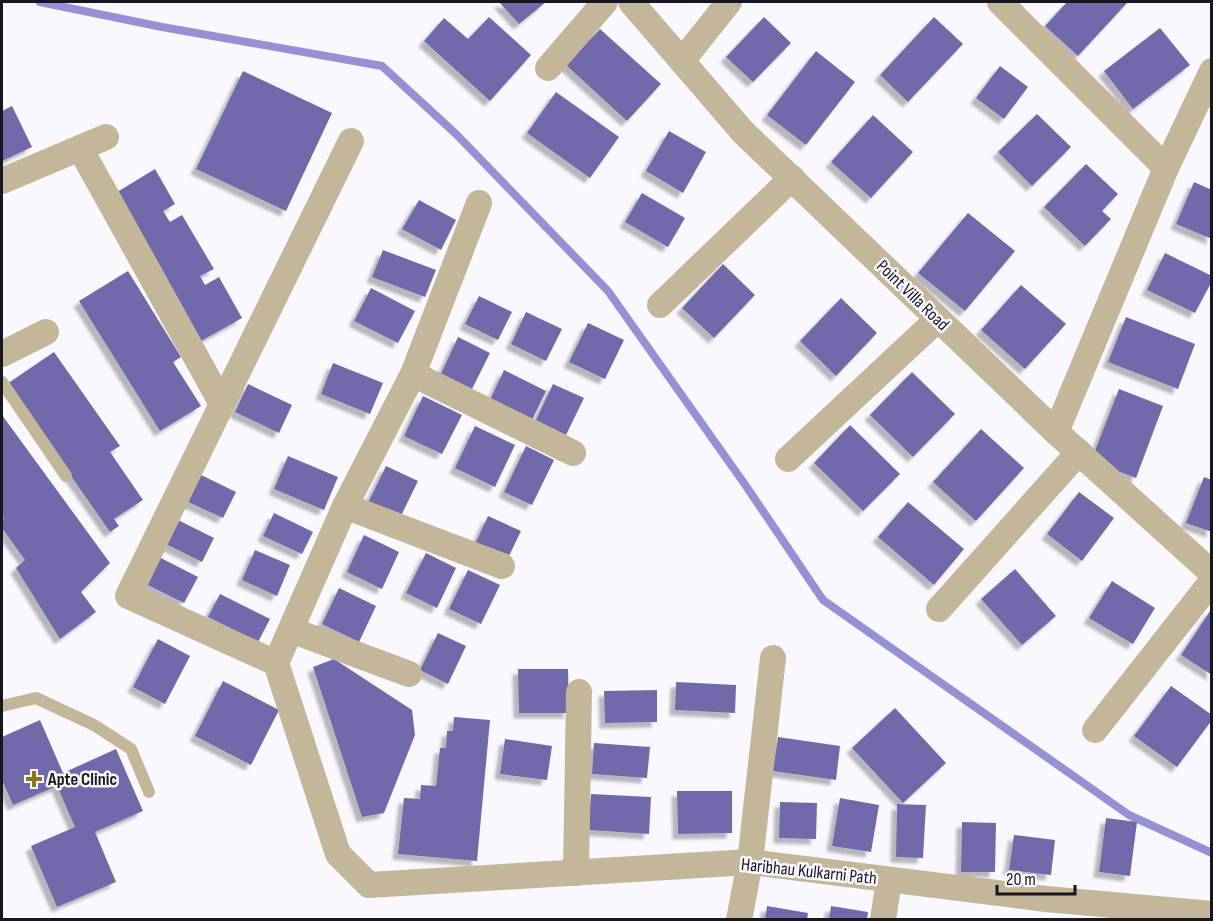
<svg xmlns="http://www.w3.org/2000/svg" width="1213" height="921" viewBox="0 0 1213 921" font-family="'Sofia Sans Condensed',sans-serif">
	<style>
		.lines { fill: none; stroke-linecap: round; stroke-linejoin: round }
		.stream { stroke: #9691d4; stroke-width: 8 }
		.building { fill: #706baa; filter: url(#shadow) }
		.lane { stroke: #c4b799; stroke-width: 12 }
		.street { stroke: #c4b799; stroke-width: 26 }
		.poi-dot { fill: #927218; stroke: #f8f8fe; stroke-width: 2 }
		.labels { text-anchor: middle; stroke-width: 5; stroke-linejoin: round; paint-order: stroke }
		.street-label { font-size: 18px; fill: #171722; stroke: #f8f8fe }
		.poi-label { font-size: 18px; font-weight: bold; fill: #171722; stroke: #f8f8fe; text-anchor: start }
	</style>
	<defs>
		<filter id="shadow"><feDropShadow dx="-5.5" dy="5.5" stdDeviation="1.5" flood-color="#0004"/></filter>
	</defs>
	<rect width="100%" height="100%" fill="#f8f8fe"/>
	<g class="lines">
		<!-- stream -->
		<polyline class="stream" points="40,2 162,27 382,66 456,134 608,291 746,486 823,600 1129,815 1212,853"/>
	</g>
	<!-- building -->
	<g class="building">
		<polygon points="499,2 546,2 519,24"/>
		<polygon points="1067,2 1128,2 1078,56 1045,26"/>
		<polygon points="489,17 531,55 490,101 424,41 444,18 468,39"/>
		<polygon points="764,17 791,43 753,82 726,57"/>
		<polygon points="934,17 963,44 908,102 880,75"/>
		<polygon points="1160,28 1190,65 1133,109 1104,71"/>
		<polygon points="600,29 661,84 627,121 566,65"/>
		<polygon points="816,51 855,82 806,145 767,115"/>
		<polygon points="1000,66 1028,87 1004,119 976,98"/>
		<polygon points="243,71 332,113 286,211 196,169"/>
		<polygon points="556,92 619,137 590,178 527,133"/>
		<polygon points="12,106 32,147 2,161 2,111"/>
		<polygon points="1037,114 1071,147 1032,186 998,152"/>
		<polygon points="873,115 913,152 871,198 831,162"/>
		<polygon points="669,131 706,152 683,193 646,171"/>
		<polygon points="1086,164 1118,194 1102,211 1111,219 1085,246 1044,207"/>
		<polygon points="155,169 175,204 163,211 170,222 182,215 214,269 200,276 205,285 219,277 242,318 201,341 114,194"/>
		<polygon points="1194,182 1212,190 1212,239 1176,224"/>
		<polygon points="642,193 685,218 668,247 625,222"/>
		<polygon points="419,200 456,220 441,250 402,229"/>
		<polygon points="968,213 1015,251 965,311 918,273"/>
		<polygon points="383,250 436,270 425,297 372,277"/>
		<polygon points="1165,253 1212,276 1212,281 1195,313 1147,290"/>
		<polygon points="723,264 755,295 714,338 682,308"/>
		<polygon points="128,271 181,357 173,362 201,406 160,431 79,301"/>
		<polygon points="1021,285 1066,324 1025,369 981,330"/>
		<polygon points="371,288 415,311 398,343 354,321"/>
		<polygon points="479,296 512,312 498,340 465,324"/>
		<polygon points="841,298 877,333 836,376 800,341"/>
		<polygon points="526,312 562,329 546,361 511,344"/>
		<polygon points="1126,317 1195,344 1178,389 1108,362"/>
		<polygon points="588,323 624,340 605,379 569,362"/>
		<polygon points="458,337 490,353 471,391 440,376"/>
		<polygon points="54,352 120,446 110,452 143,500 114,519 119,526 110,532 7,384"/>
		<polygon points="333,363 383,383 370,414 321,394"/>
		<polygon points="504,370 546,391 532,420 490,400"/>
		<polygon points="912,372 955,414 913,457 870,415"/>
		<polygon points="248,384 292,405 279,433 235,412"/>
		<polygon points="553,384 584,398 566,435 536,420"/>
		<polygon points="1119,389 1163,406 1136,478 1091,461"/>
		<polygon points="423,396 462,415 442,454 404,436"/>
		<polygon points="2,415 110,563 81,592 96,612 60,639 16,568 25,560 2,528 2,521 4,519 2,516"/>
		<polygon points="850,425 900,474 863,511 814,463"/>
		<polygon points="475,426 515,445 495,487 455,468"/>
		<polygon points="981,429 1024,468 976,521 933,482"/>
		<polygon points="526,446 554,460 532,505 504,492"/>
		<polygon points="288,456 338,477 324,510 274,489"/>
		<polygon points="386,466 418,481 398,522 366,507"/>
		<polygon points="199,474 236,492 223,518 186,501"/>
		<polygon points="1204,477 1212,480 1212,532 1186,523"/>
		<polygon points="1079,492 1114,518 1082,561 1047,534"/>
		<polygon points="908,502 964,549 934,585 878,537"/>
		<polygon points="274,513 313,532 302,554 263,536"/>
		<polygon points="488,516 521,531 507,560 475,544"/>
		<polygon points="178,520 214,538 202,562 166,544"/>
		<polygon points="364,535 399,552 382,589 347,572"/>
		<polygon points="255,550 290,565 277,596 242,580"/>
		<polygon points="426,553 456,568 437,608 406,593"/>
		<polygon points="157,556 198,577 184,603 144,583"/>
		<polygon points="1015,569 1056,616 1022,645 981,599"/>
		<polygon points="468,570 500,585 481,624 449,609"/>
		<polygon points="1112,581 1155,608 1133,644 1089,618"/>
		<polygon points="339,588 376,606 359,642 322,624"/>
		<polygon points="220,594 270,619 258,642 208,617"/>
		<polygon points="1212,608 1212,675 1181,655"/>
		<polygon points="438,633 466,646 448,684 420,670"/>
		<polygon points="158,639 190,656 165,704 133,687"/>
		<polygon points="334,659 412,710 415,735 384,813 362,817 313,667"/>
		<polygon points="518,669 568,669 569,713 519,713"/>
		<polygon points="223,681 279,710 251,765 195,736"/>
		<polygon points="676,682 736,685 735,713 675,710"/>
		<polygon points="1171,686 1212,715 1212,720 1177,767 1134,736"/>
		<polygon points="657,690 657,722 605,723 604,691"/>
		<polygon points="895,708 946,763 903,803 852,748"/>
		<polygon points="454,717 490,720 477,861 398,854 404,798 420,799 421,785 436,786 440,748 446,748 447,731 453,731"/>
		<polygon points="40,720 63,773 116,749 143,811 95,832 116,882 57,907 31,846 75,827 57,786 13,805 2,780 2,737"/>
		<polygon points="778,737 840,746 836,780 773,771"/>
		<polygon points="505,739 552,746 547,780 500,774"/>
		<polygon points="594,743 650,747 647,778 592,774"/>
		<polygon points="677,791 732,791 732,833 678,834"/>
		<polygon points="591,794 651,797 649,834 589,830"/>
		<polygon points="840,798 879,805 871,852 832,846"/>
		<polygon points="780,802 817,803 816,839 779,838"/>
		<polygon points="897,804 926,805 923,858 896,857"/>
		<polygon points="1106,818 1137,822 1130,876 1099,872"/>
		<polygon points="962,822 996,823 995,872 961,872"/>
		<polygon points="1014,835 1055,840 1051,875 1009,870"/>
		<polygon points="767,906 808,913 807,920 765,920"/>
		<polygon points="831,906 868,912 867,920 829,920"/>
	</g>
	<g class="lines">
		<!-- lane -->
		<g class="lane">
			<polyline points="2,382 66,476"/>
			<polyline points="2,706 36,698 94,725 131,749 149,792"/>
		</g>
		<!-- street -->
		<g class="street">
			<polyline points="631,2 743,132 1056,432 1212,573"/>
			<polyline points="1000,2 1166,168"/>
			<polyline points="682,61 729,2"/>
			<polyline points="548,68 605,2"/>
			<polyline points="80,148 222,404"/>
			<polyline points="2,181 106,137"/>
			<polyline points="479,203 413,374 345,506 276,663 338,854 369,885 750,862 1046,899 1212,914"/>
			<polyline points="660,305 792,178"/>
			<polyline points="2,354 46,332"/>
			<polyline points="413,374 573,453"/>
			<polyline points="1056,432 1166,168 1212,71"/>
			<polyline points="788,459 938,319"/>
			<polyline points="345,506 502,566"/>
			<polyline points="939,609 1079,452"/>
			<polyline points="291,630 409,674"/>
			<polyline points="276,663 128,596 351,141"/>
			<polyline points="1095,730 1212,581"/>
			<polyline points="576,873 579,692"/>
			<polyline points="739,920 750,862 773,658"/>
			<polyline points="883,920 889,880"/>
		</g>
	</g>
	<!-- markers -->
	<path class="poi-dot" d="M31 770h6v6h6v6h-6v6h-6v-6h-6v-6h6z"/>
	<g class="labels">
		<!-- street labels -->
		<g class="street-label">
			<text transform="translate(913 295) rotate(44)" y="6">Point Villa Road</text>
			<text transform="translate(809 871) rotate(6)" y="6">Haribhau Kulkarni Path</text>
		</g>
		<!-- poi labels -->
		<g class="poi-label">
			<text x="48" y="785">Apte Clinic</text>
		</g>
	</g>
	<!-- border -->
	<rect width="1213" height="921" fill="none" stroke="#171722" stroke-width="6"/>
	<!-- scale -->
	<path d="M997 885v9h78v-9" fill="none" stroke="#171722" stroke-width="3"/>
	<text x="1006" y="885" font-size="18" fill="#171722" stroke="#f8f8fe" stroke-width="4.5" paint-order="stroke">20 m</text>
</svg>
